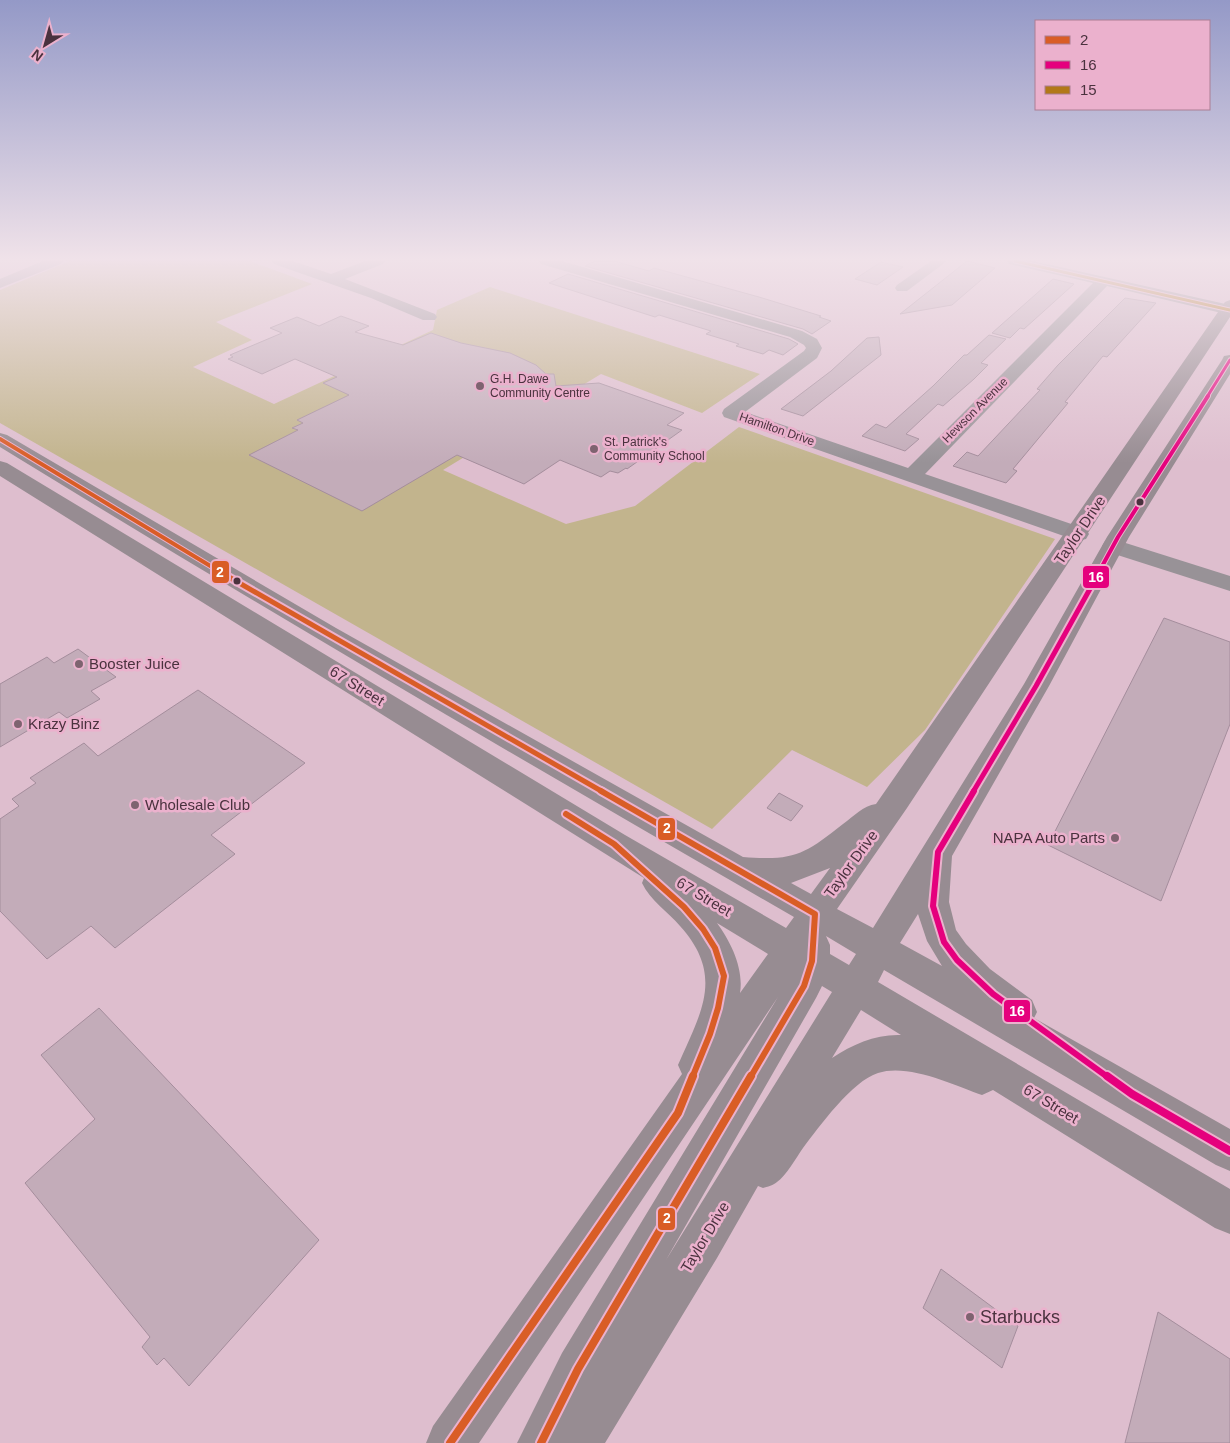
<svg xmlns="http://www.w3.org/2000/svg" width="1230" height="1443" viewBox="0 0 1230 1443" font-family="Arial,sans-serif">
	<style>
		.green { fill: #c2b48d }
		.building { fill: #c3acb9; stroke: #a48d9c }
		.lines { fill: none; stroke-linecap: round; stroke-linejoin: round }
		.minor { fill: #989297; fill-rule: evenodd }
		.major { fill: #978c92; fill-rule: evenodd }
		.bus-1-far3-casing { stroke: #ebb1cd; stroke-width: 6 }
		.bus-1-far2-casing { stroke: #ebb1cd; stroke-width: 9 }
		.bus-1-far1-casing { stroke: #ebb1cd; stroke-width: 10 }
		.bus-1-casing { stroke: #ebb1cd; stroke-width: 12 }
		.bus-2-far4-casing { stroke: #ebb1cd; stroke-width: 5 }
		.bus-2-far3-casing { stroke: #ebb1cd; stroke-width: 6 }
		.bus-2-far2-casing { stroke: #ebb1cd; stroke-width: 9 }
		.bus-2-far1-casing { stroke: #ebb1cd; stroke-width: 10 }
		.bus-2-casing { stroke: #ebb1cd; stroke-width: 12 }
		.bus-3-casing { stroke: #ebb1cd; stroke-width: 5 }
		.bus-1-far3 { stroke: #d95d26; stroke-width: 4 }
		.bus-1-far2 { stroke: #d95d26; stroke-width: 5 }
		.bus-1-far1 { stroke: #d95d26; stroke-width: 6 }
		.bus-1 { stroke: #d95d26; stroke-width: 8 }
		.bus-2-far4 { stroke: #e5007d; stroke-width: 3 }
		.bus-2-far3 { stroke: #e5007d; stroke-width: 4 }
		.bus-2-far2 { stroke: #e5007d; stroke-width: 5 }
		.bus-2-far1 { stroke: #e5007d; stroke-width: 6 }
		.bus-2 { stroke: #e5007d; stroke-width: 8 }
		.bus-3 { stroke: #b27819; stroke-width: 3 }
		.poi-dot { fill: #7e6370; stroke: #ebb1cd; stroke-width: 2 }
		.bus-dot { fill: #4a323e; stroke: #ebb1cd; stroke-width: 2 }
		.labels { text-anchor: middle; stroke-width: 5; stroke-linejoin: round; paint-order: stroke }
		.far-poi-label { font-size: 12px; fill: #4a323e; stroke: #ebb1cd; text-anchor: start }
		.far-street-label { font-size: 12px; fill: #4a323e; stroke: #ebb1cd }
		.street-label { font-size: 15px; fill: #4a323e; stroke: #ebb1cd }
		.poi-label { font-size: 15px; fill: #4a323e; stroke: #ebb1cd; text-anchor: start }
		.near-poi-label { font-size: 18px; fill: #4a323e; stroke: #ebb1cd; text-anchor: start }
		.line-badge { stroke: #ebb1cd; stroke-width: 2 }
		.badge-label { font-size: 14px; text-anchor: middle; font-weight: bold; fill: #fff }
	</style>
	<rect width="100%" height="100%" fill="#debece"/>
	<!-- green -->
	<polygon class="green" points="70,261 250,261 312,284 216,322 252,340 193,367 274,404 433,330 437,310 490,287 760,374 702,413 601,374 443,470 566,524 635,506 739,427 1055,539 925,730 867,787 792,750 712,829 0,423 0,290"/>
	<!-- building -->
	<g class="building">
		<polygon points="595,261 614,261 649,271 654,268 759,297 821,316 819,317 831,321 812,334 803,329 585,266"/>
		<polygon points="967,261 995,268 952,305 900,314"/>
		<polygon points="881,262 903,267 877,285 855,279"/>
		<polygon points="568,274 789,339 798,344 783,355 769,350 763,354 736,346 739,344 706,334 711,331 659,315 655,317 549,283"/>
		<polygon points="1053,279 1074,284 1024,329 1020,328 1010,338 992,333"/>
		<polygon points="1125,298 1156,303 1107,357 1103,356 1065,402 1068,403 1013,469 1017,471 1006,483 953,466 967,452 978,456 1040,390 1037,389 1058,365"/>
		<polygon points="341,316 369,326 355,332 403,345 431,333 461,343 510,353 536,365 546,374 554,374 556,386 599,383 684,413 667,425 682,430 627,469 626,468 618,473 610,471 601,477 560,460 524,484 457,455 362,511 249,455 298,430 292,428 303,423 297,420 349,395 323,383 337,377 295,359 262,374 228,359 233,357 230,355 282,333 270,328 297,317 319,326"/>
		<polygon points="989,335 1006,339 981,363 988,365 974,379 943,406 938,404 906,434 919,439 905,451 862,436 876,424 886,428 933,386 964,355 967,355"/>
		<polygon points="879,337 881,355 803,416 781,409 831,371 867,338"/>
		<polygon points="1164,618 1230,642 1230,724 1161,901 1048,845"/>
		<polygon points="78,649 116,677 91,691 100,699 67,718 59,712 0,747 0,684 47,657 54,663"/>
		<polygon points="198,690 305,763 211,835 235,854 115,948 91,926 47,959 0,911 0,819 19,806 12,799 36,783 30,778 84,743 98,756"/>
		<polygon points="779,793 803,806 791,821 767,808"/>
		<polygon points="99,1008 319,1240 189,1386 164,1358 157,1365 142,1347 150,1337 25,1183 95,1119 41,1055"/>
		<polygon points="941,1269 1018,1326 1002,1368 923,1308"/>
		<polygon points="1158,1312 1230,1359 1230,1443 1125,1443"/>
	</g>
	<g class="lines">
		<!-- minor -->
		<g class="minor">
			<polygon points="43,261 63,261 61,264 0,288 0,279"/>
			<polygon points="272,261 293,261 331,274 365,261 385,261 383,264 345,279 435,314 437,317 435,320 423,320 371,298 274,264"/>
			<polygon points="539,261 562,261 802,331 817,339 822,348 817,358 745,412 908,468 1093,283 1009,264 1007,261 1033,261 1230,305 1230,315 1107,286 925,474 1086,529 1089,534 1086,539 1078,541 724,417 722,413 724,409 804,351 806,348 804,345 790,337 541,264"/>
			<polygon points="931,261 947,261 907,291 897,291 895,288 897,285"/>
			<polygon points="1113,539 1230,576 1230,591 1105,551 1102,546 1105,541"/>
		</g>
		<!-- major -->
		<path class="major" d="M1230 300V317L907 808 837 909 873 928 1024 684 1107 537 1222 360 1224 356 1230 355V374L1129 537 1049 686 952 856 949 902 956 930 966 944 990 969 1032 1000 1037 1012 1034 1018 1230 1129V1171L1216 1165 884 970 878 982 1230 1189V1234L1215 1228 993 1090 982 1095C954 1085 908 1063 878 1073 852 1081 819 1127 803 1148 796 1158 786 1176 777 1182 774 1185 767 1187 763 1188L758 1186 717 1258 605 1443H517L562 1353 778 997 479 1443H426L433 1426 682 1074 678 1065C701 1012 725 976 680 926 668 912 650 900 642 883L644 878 0 476V461L7 463 625 835 786 928 794 917C527 763 262 608 0 447V433L7 435 336 628 743 857C794 861 804 855 843 824 854 816 863 806 876 804L1225 302ZM830 868 811 894 791 883ZM918 914 927 941 942 966 900 943ZM717 923 768 954 740 993C744 969 731 942 717 923ZM826 936 856 954 849 965 830 954V945ZM822 986 832 992 666 1260 816 998ZM861 1010 901 1035C876 1034 853 1044 832 1058Z"/>
		<!-- bus-1-far3 casing -->
		<g class="bus-1-far3-casing">
			<polyline id="bus-1-far3" points="0,439 217,570"/>
		</g>
		<!-- bus-1-far2 casing -->
		<g class="bus-1-far2-casing">
			<polyline id="bus-1-far2" points="215,569 603,792"/>
		</g>
		<!-- bus-1-far1 casing -->
		<g class="bus-1-far1-casing">
			<g id="bus-1-far1">
				<polyline points="601,791 815,914 812,961 804,986 750,1078"/>
				<polyline points="566,814 614,844 684,907 703,929 715,948 724,976 718,1008 710,1034 692,1078"/>
			</g>
		</g>
		<!-- bus-1 casing -->
		<g class="bus-1-casing">
			<g id="bus-1">
				<polyline points="450,1443 678,1113 693,1076"/>
				<polyline points="541,1443 578,1369 751,1076"/>
			</g>
		</g>
		<!-- bus-2-far4 casing -->
		<g class="bus-2-far4-casing">
			<polyline id="bus-2-far4" points="1207,397 1230,360"/>
		</g>
		<!-- bus-2-far3 casing -->
		<g class="bus-2-far3-casing">
			<polyline id="bus-2-far3" points="1100,570 1118,537 1208,396"/>
		</g>
		<!-- bus-2-far2 casing -->
		<g class="bus-2-far2-casing">
			<polyline id="bus-2-far2" points="973,792 1036,686 1101,569"/>
		</g>
		<!-- bus-2-far1 casing -->
		<g class="bus-2-far1-casing">
			<polyline id="bus-2-far1" points="974,791 938,852 933,906 944,942 957,960 993,994 1109,1078"/>
		</g>
		<!-- bus-2 casing -->
		<g class="bus-2-casing">
			<polyline id="bus-2" points="1107,1076 1132,1094 1230,1151"/>
		</g>
		<!-- bus-3 casing -->
		<g class="bus-3-casing">
			<polyline id="bus-3" points="1015,261 1230,310"/>
		</g>
		<!-- bus-1-far3 -->
		<use href="#bus-1-far3" class="bus-1-far3"/>
		<!-- bus-1-far2 -->
		<use href="#bus-1-far2" class="bus-1-far2"/>
		<!-- bus-1-far1 -->
		<use href="#bus-1-far1" class="bus-1-far1"/>
		<!-- bus-1 -->
		<use href="#bus-1" class="bus-1"/>
		<!-- bus-2-far4 -->
		<use href="#bus-2-far4" class="bus-2-far4"/>
		<!-- bus-2-far3 -->
		<use href="#bus-2-far3" class="bus-2-far3"/>
		<!-- bus-2-far2 -->
		<use href="#bus-2-far2" class="bus-2-far2"/>
		<!-- bus-2-far1 -->
		<use href="#bus-2-far1" class="bus-2-far1"/>
		<!-- bus-2 -->
		<use href="#bus-2" class="bus-2"/>
		<!-- bus-3 -->
		<use href="#bus-3" class="bus-3"/>
	</g>
	<!-- sky -->
	<linearGradient id="sky" x2="0" y2="1"><stop stop-color="#9499c7"/><stop offset="0.56" stop-color="#f0e2e9"/><stop offset="1" stop-color="#f0e2e9" stop-opacity="0"/></linearGradient>
	<rect width="1230" height="463" fill="url(#sky)"/>
	<!-- markers -->
	<g class="poi-dot">
		<circle cx="480" cy="386" r="5"/>
		<circle cx="594" cy="449" r="5"/>
		<circle cx="79" cy="664" r="5"/>
		<circle cx="18" cy="724" r="5"/>
		<circle cx="135" cy="805" r="5"/>
		<circle cx="1115" cy="838" r="5"/>
		<circle cx="970" cy="1317" r="5"/>
	</g>
	<g class="bus-dot">
		<circle cx="1140" cy="502" r="4.5"/>
		<circle cx="237" cy="581" r="4.5"/>
	</g>
	<g class="labels">
		<!-- far-poi labels -->
		<g class="far-poi-label">
			<text x="490" y="383">G.H. Dawe<tspan x="490" dy="14">Community Centre</tspan></text>
			<text x="604" y="446">St. Patrick's<tspan x="604" dy="14">Community School</tspan></text>
		</g>
		<!-- far-street labels -->
		<g class="far-street-label">
			<text transform="translate(975 410) rotate(-45)" y="4">Hewson Avenue</text>
			<text transform="translate(777 429) rotate(19)" y="4">Hamilton Drive</text>
		</g>
		<!-- street labels -->
		<g class="street-label">
			<text transform="translate(1080 530) rotate(-56)" y="5">Taylor Drive</text>
			<text transform="translate(357 686) rotate(32)" y="5">67 Street</text>
			<text transform="translate(851 864) rotate(-54)" y="5">Taylor Drive</text>
			<text transform="translate(704 897) rotate(31)" y="5">67 Street</text>
			<text transform="translate(1051 1104) rotate(31)" y="5">67 Street</text>
			<text transform="translate(705 1237) rotate(-59)" y="5">Taylor Drive</text>
		</g>
		<!-- poi labels -->
		<g class="poi-label">
			<text x="89" y="669">Booster Juice</text>
			<text x="28" y="729">Krazy Binz</text>
			<text x="145" y="810">Wholesale Club</text>
			<text x="1105" y="843" text-anchor="end">NAPA Auto Parts</text>
		</g>
		<!-- near-poi labels -->
		<g class="near-poi-label">
			<text x="980" y="1323">Starbucks</text>
		</g>
	</g>
	<g class="line-badge">
		<rect x="211" y="560" width="19" height="24" rx="5" fill="#d95d26"/>
		<rect x="1082" y="565" width="28" height="24" rx="5" fill="#e5007d"/>
		<rect x="657" y="817" width="19" height="24" rx="5" fill="#d95d26"/>
		<rect x="1003" y="999" width="28" height="24" rx="5" fill="#e5007d"/>
		<rect x="657" y="1207" width="19" height="24" rx="5" fill="#d95d26"/>
	</g>
	<g class="badge-label">
		<text x="220" y="577">2</text>
		<text x="1096" y="582">16</text>
		<text x="667" y="833">2</text>
		<text x="1017" y="1016">16</text>
		<text x="667" y="1223">2</text>
	</g>
	<!-- legend -->
	<rect x="1035" y="20" width="175" height="90" fill="#ebb1cd" stroke="#ab7e94"/>
	<rect x="1045" y="36" width="25" height="8" fill="#d95d26" stroke="#ab7e94"/>
	<text x="1080" y="45" font-size="15" fill="#4a323e">2</text>
	<rect x="1045" y="61" width="25" height="8" fill="#e5007d" stroke="#ab7e94"/>
	<text x="1080" y="70" font-size="15" fill="#4a323e">16</text>
	<rect x="1045" y="86" width="25" height="8" fill="#b27819" stroke="#ab7e94"/>
	<text x="1080" y="95" font-size="15" fill="#4a323e">15</text>
	<!-- north arrow -->
	<g transform="translate(45 45) rotate(217)" stroke="#ebb1cd" stroke-width="4" paint-order="stroke">
	<path d="M0-4L9 19L0 12L-9 19Z" fill="#4a323e"/>
	<text y="-8" font-size="14" font-weight="bold" text-anchor="middle" fill="#4a323e">N</text>
	</g>
</svg>
